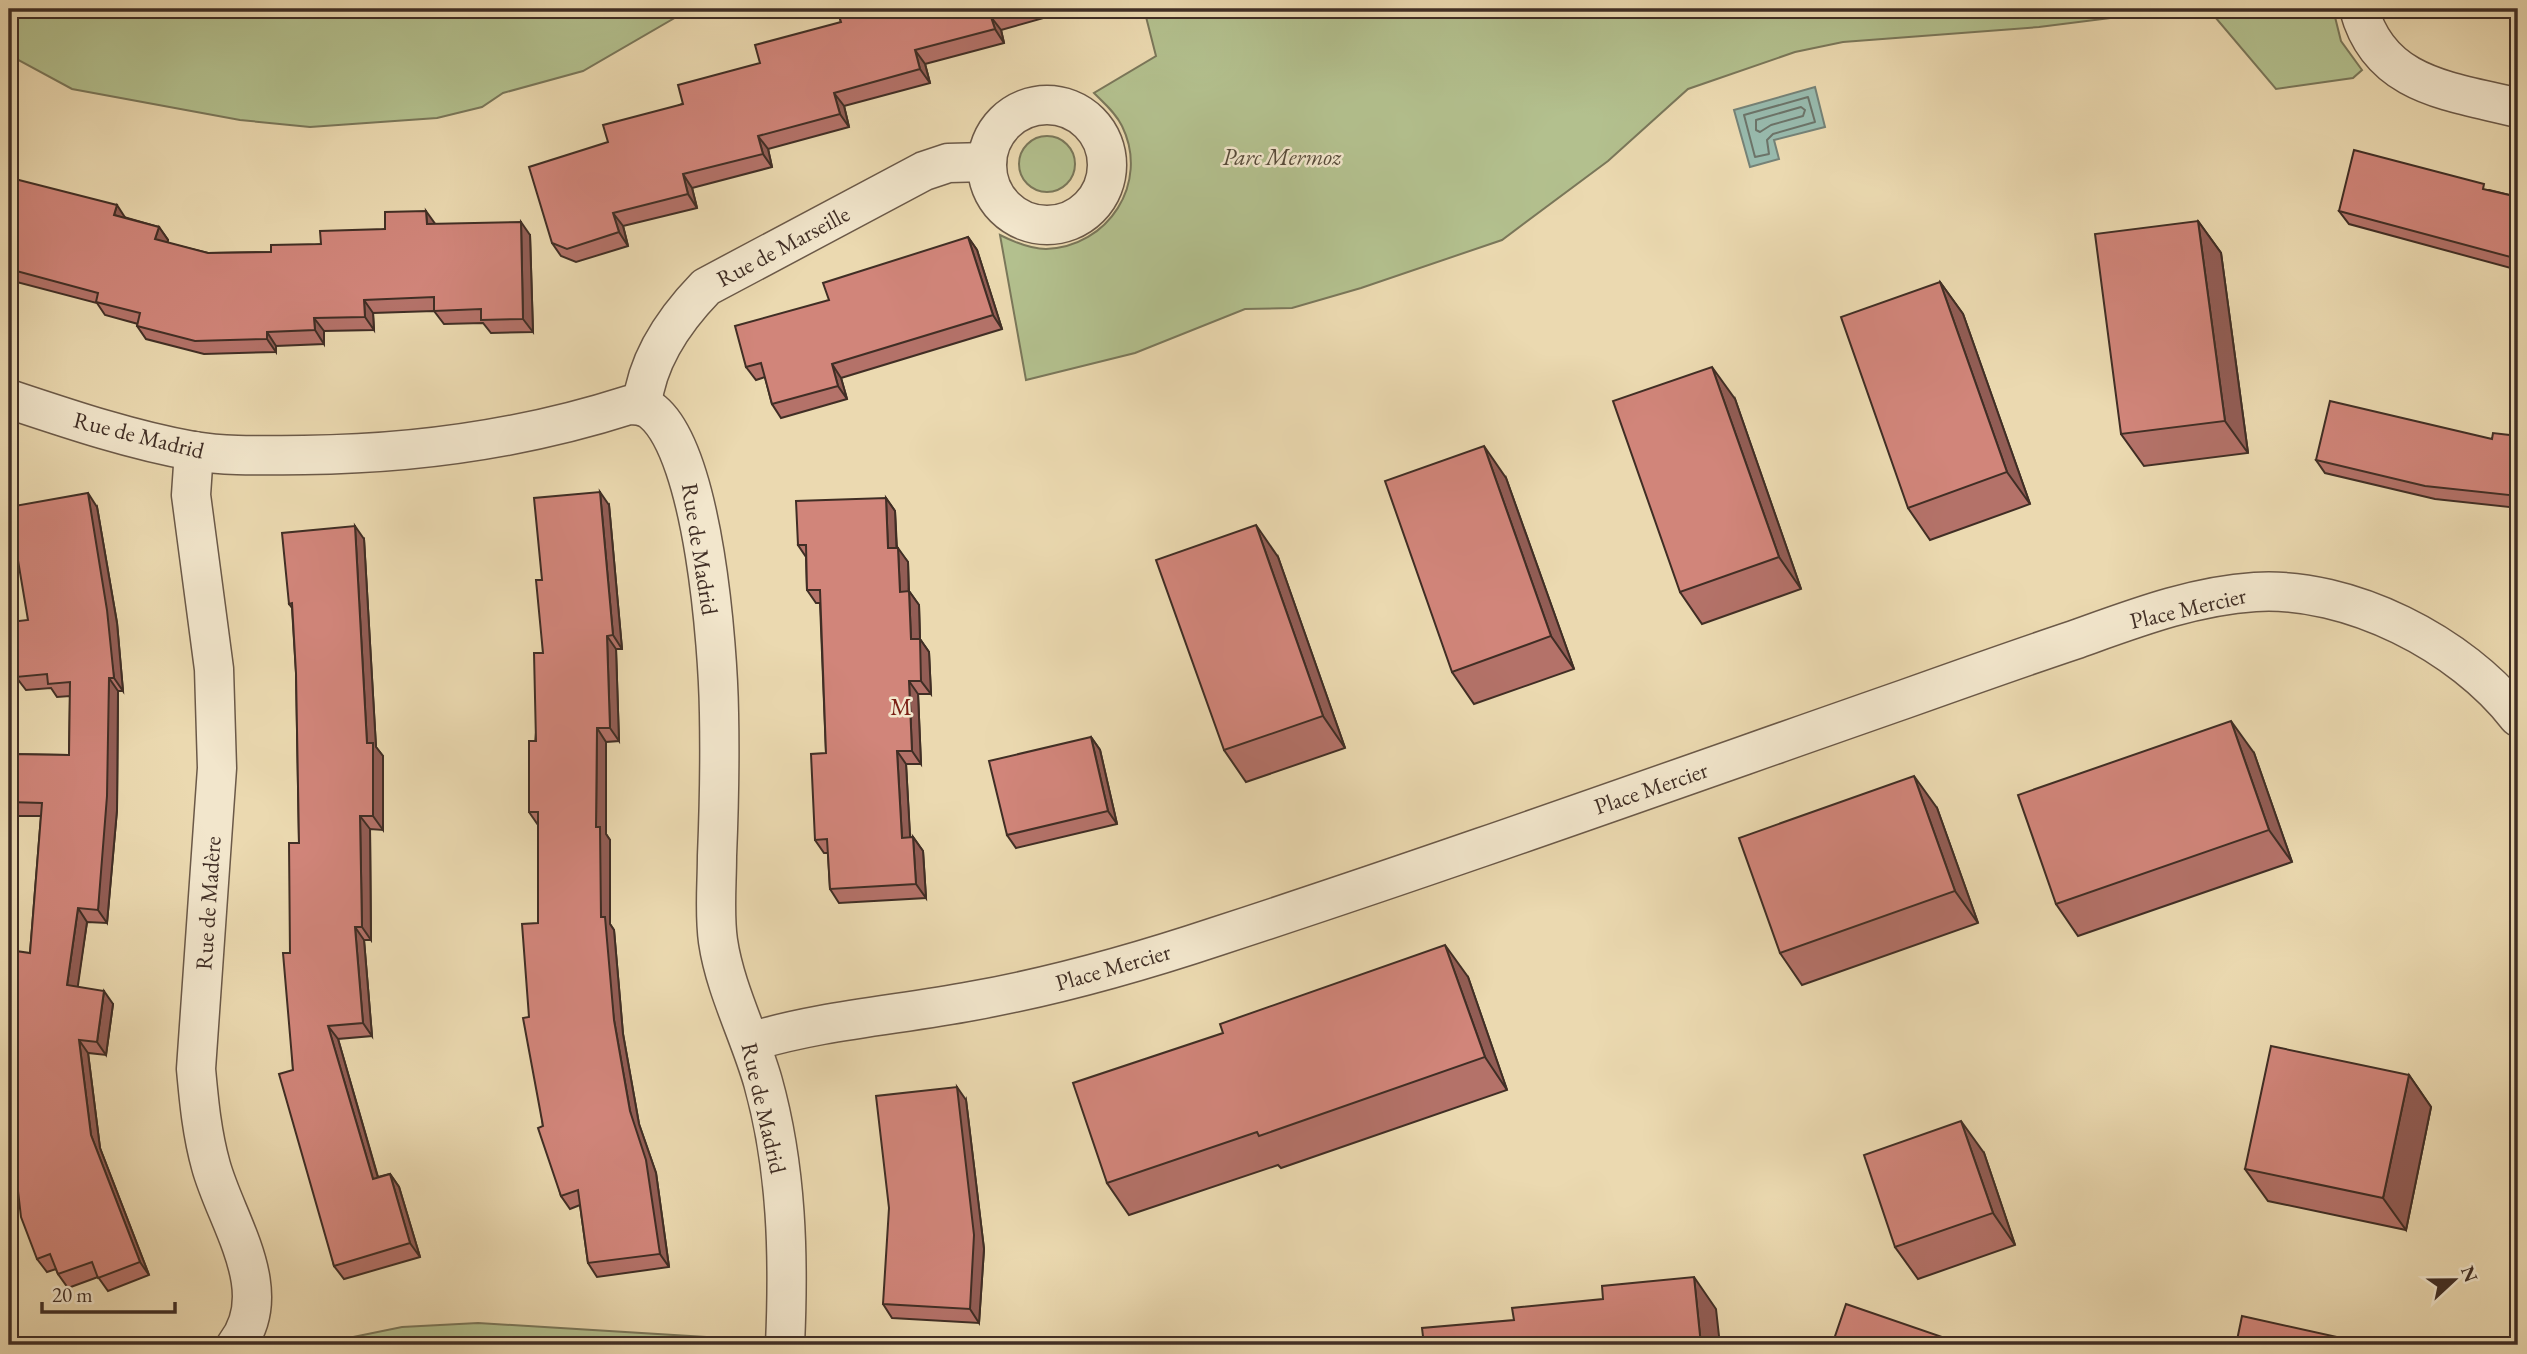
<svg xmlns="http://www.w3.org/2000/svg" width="2527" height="1354" viewBox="0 0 2527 1354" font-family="'EB Garamond',serif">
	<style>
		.green { fill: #b3c08e; stroke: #7a775a; stroke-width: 2 }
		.water { fill: #98baad; stroke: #758277; stroke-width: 2 }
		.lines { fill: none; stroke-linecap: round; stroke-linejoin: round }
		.shore { stroke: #6c7469; stroke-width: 2 }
		.street-casing { stroke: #6b5948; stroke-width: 41 }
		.street { stroke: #f2e6cc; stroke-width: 38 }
		.wall { fill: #b47269; stroke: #402e25; stroke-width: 2 }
		.shaded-wall { fill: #925d55; stroke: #402e25; stroke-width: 2 }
		.building { fill: #d1857a; stroke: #402e25; stroke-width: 2 }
		.labels { text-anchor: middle; stroke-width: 5; stroke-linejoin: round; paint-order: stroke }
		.park-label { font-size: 23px; font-style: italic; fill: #574b3a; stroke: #f2e6cc }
		.street-label { font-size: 23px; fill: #402e25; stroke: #f2e6cc }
		.neighbourhood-label { font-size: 24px; letter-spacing: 2px; fill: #7a1f14; stroke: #f2e6cc }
	</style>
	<rect width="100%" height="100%" fill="#ebd9b0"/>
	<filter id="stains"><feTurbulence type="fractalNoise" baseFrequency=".00286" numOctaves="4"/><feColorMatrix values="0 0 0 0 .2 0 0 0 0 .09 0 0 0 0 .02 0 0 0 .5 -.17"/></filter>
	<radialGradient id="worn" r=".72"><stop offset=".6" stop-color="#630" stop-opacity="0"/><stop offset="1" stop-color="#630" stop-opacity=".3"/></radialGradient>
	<!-- green -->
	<g class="green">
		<polygon points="9,9 690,9 583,71 503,93 482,107 437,118 310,127 240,120 72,89 9,55"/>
		<path d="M1144 9H2333L2341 41 2362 70 2353 78 2276 89 2210 11 2158 12 2039 27 1843 42 1795 52 1688 89 1608 161 1502 240 1361 288 1292 308 1245 309 1135 353 1026 380 1000 235C1014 242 1031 249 1046 249 1108 247 1150 183 1122 126 1116 113 1104 103 1094 93L1156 56Z"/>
		<circle cx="1047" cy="164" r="28"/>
		<polygon points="478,1323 754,1340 753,1345 314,1345 402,1327"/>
	</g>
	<!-- water -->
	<polygon class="water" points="1815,87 1825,127 1774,140 1779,159 1750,167 1734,110"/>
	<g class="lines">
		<!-- shore -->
		<g class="shore">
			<polygon points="1808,97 1815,122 1773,134 1767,140 1769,154 1755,157 1744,115"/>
			<polygon points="1801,107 1805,110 1803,116 1771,125 1760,132 1756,130 1756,120"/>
		</g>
		<!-- street casing -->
		<g class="street-casing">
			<g id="street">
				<path d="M2359 9C2380 87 2451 91 2518 108"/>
				<circle cx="1047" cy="165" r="60"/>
				<path d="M9 399C69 419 131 440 193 451 230 457 267 455 304 455 415 454 523 439 629 405 638 405 646 406 653 412 704 455 718 647 719 713 720 761 719 808 717 856 717 884 714 913 718 941 725 989 750 1036 763 1082 787 1168 789 1257 785 1345"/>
				<path d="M642 405C647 359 675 319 706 287L924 171 948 163 987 162"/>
				<path d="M194 451 191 495 214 669 217 768 196 1069C199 1102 202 1134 211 1166 226 1221 278 1291 236 1345"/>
				<path d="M750 1042C822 1020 898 1015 972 1001 1056 986 1137 963 1218 936 1448 861 1676 779 1905 699 1961 679 2017 659 2074 640 2133 619 2192 596 2255 592 2349 586 2462 644 2518 717"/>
			</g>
		</g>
		<!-- street -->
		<use href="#street" class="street"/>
	</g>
	<!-- wall -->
	<g class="wall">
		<polygon points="837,9 1067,9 1065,12 1001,30 1004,43 925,64 930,83 844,106 849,127 768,149 772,167 692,188 697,208 623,226 628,246 576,262 561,256 552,243 608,142 841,22"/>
		<polygon points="2484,9 2518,9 2518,17"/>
		<polygon points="9,184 159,227 168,240 167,243 208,253 271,252 321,244 385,229 435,224 530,235 533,332 491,333 483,323 444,324 434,311 373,313 374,330 324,331 324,344 276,346 276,352 204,354 146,339 137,326 138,324 105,315 97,303 9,280"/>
		<polygon points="2489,190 2518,197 2518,270 2349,224 2339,211"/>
		<polygon points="2198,221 2221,253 2248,453 2144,466 2121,434"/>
		<polygon points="968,237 977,250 1002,329 841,378 847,399 781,418 772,404 765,377 756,380 746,367 829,300"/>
		<polygon points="1940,282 1963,314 2030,504 1930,540 1908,508"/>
		<polygon points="1735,399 1801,589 1702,624 1680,592"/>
		<polygon points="2518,436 2518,508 2435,499 2325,473 2316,460"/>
		<polygon points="1506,478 1574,669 1474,704 1452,672"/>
		<polygon points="886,498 895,511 897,548 908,562 909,591 919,605 920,639 929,652 931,694 918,694 921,764 906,764 910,838 913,837 923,851 926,898 839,903 830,889 828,853 824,853 815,840 826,753 820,603 816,603 807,590 806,557 798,545"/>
		<polygon points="609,505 622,649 616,649 619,741 606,742 606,834 610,840 610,924 614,930 623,1034 639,1124 656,1173 669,1267 597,1277 588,1263 580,1205 570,1209 561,1196 543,1126 529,1017 538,923 538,825 529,812 543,653 542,580"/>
		<polygon points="97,507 117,623 123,691 118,691 117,810 107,923 87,922 77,987 113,1004 106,1055 88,1053 100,1148 149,1275 108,1291 98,1277 68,1288 58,1274 56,1269 47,1272 37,1259 30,953 41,816 17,816 9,804 9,754 69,755 70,696 57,697 51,688 26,690 16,677 28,620"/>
		<polygon points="364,539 376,747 383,756 383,830 370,829 371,940 364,940 372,1036 338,1039 378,1177 390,1174 399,1187 420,1257 344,1279 334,1266 293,1070 290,953 299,843 296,673 292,608 289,604"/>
		<polygon points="1278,557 1345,748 1246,782 1224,750"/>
		<polygon points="1091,737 1100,750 1117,824 1016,848 1007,835"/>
		<polygon points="2254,753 2292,862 2078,936 2056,904"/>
		<polygon points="1937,808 1978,923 1802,985 1780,953"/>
		<polygon points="1468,977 1507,1090 1281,1168 1278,1165 1129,1215 1107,1183"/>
		<polygon points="2409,1075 2431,1107 2406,1230 2268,1201 2245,1169"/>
		<polygon points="966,1100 984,1249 979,1323 892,1318 883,1304"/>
		<polygon points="1984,1153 2015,1245 1918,1279 1895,1247"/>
	</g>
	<!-- shaded-wall -->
	<g class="shaded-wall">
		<polygon points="991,17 1001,30 1004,43 995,29"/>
		<polygon points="915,50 925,64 930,83 920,69"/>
		<polygon points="834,93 844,106 849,127 840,114"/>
		<polygon points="758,136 768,149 772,167 763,154"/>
		<polygon points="683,174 692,188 697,208 688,194"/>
		<polygon points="117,205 126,219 114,215"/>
		<polygon points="426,211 436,225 427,224"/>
		<polygon points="613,213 623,226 628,246 619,232"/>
		<polygon points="2198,221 2221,253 2248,453 2225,421"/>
		<polygon points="521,222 530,235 533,332 523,319"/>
		<polygon points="159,227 168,240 165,253 155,239"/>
		<polygon points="968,237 977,250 1002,329 993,315"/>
		<polygon points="1940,282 1963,314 2030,504 2007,472"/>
		<polygon points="364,300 373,313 374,330 365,317"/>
		<polygon points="314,318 324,331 324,344 315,330"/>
		<polygon points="267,332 276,346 276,352 267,339"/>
		<polygon points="832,364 841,378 847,399 838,386"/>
		<polygon points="1712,367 1735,399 1801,589 1779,557"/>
		<polygon points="1484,446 1506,478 1574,669 1551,636"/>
		<polygon points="600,492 609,505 622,649 613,635"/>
		<polygon points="88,493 97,507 117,623 123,691 114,678"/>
		<polygon points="886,498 895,511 897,562 888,548"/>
		<polygon points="1256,525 1278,557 1345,748 1323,716"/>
		<polygon points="355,526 364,539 376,747 383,756 383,830 373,816 367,743"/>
		<polygon points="898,548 908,562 909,605 900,592"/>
		<polygon points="909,591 919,605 920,639 929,652 931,694 921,681 911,639"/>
		<polygon points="607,636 616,649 619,741 610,728"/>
		<polygon points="109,678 118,691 117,810 107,923 98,910"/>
		<polygon points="909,681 918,694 921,764 912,751"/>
		<polygon points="2231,721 2254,753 2292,862 2269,830"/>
		<polygon points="597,728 606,742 606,834 610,840 610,924 614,930 623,1034 639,1124 656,1173 669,1267 660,1254 630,1111 614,1020 601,917 596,827"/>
		<polygon points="1091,737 1100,750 1117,824 1108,811"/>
		<polygon points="897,751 906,764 911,852 902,838"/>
		<polygon points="1914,776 1937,808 1978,923 1955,891"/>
		<polygon points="360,816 370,829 371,940 362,927"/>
		<polygon points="913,837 923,851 926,898 916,884"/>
		<polygon points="78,908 87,922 76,999 67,985"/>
		<polygon points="355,927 364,940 372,1036 363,1023"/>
		<polygon points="1445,945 1468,977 1507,1090 1485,1057"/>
		<polygon points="104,991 113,1004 106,1055 97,1042"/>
		<polygon points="328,1026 338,1039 382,1192 373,1179"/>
		<polygon points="79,1040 88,1053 100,1148 149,1275 140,1262 91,1135"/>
		<polygon points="2409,1075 2431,1107 2406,1230 2383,1198"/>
		<polygon points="957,1087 966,1100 984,1249 979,1323 970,1309"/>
		<polygon points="1961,1121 1984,1153 2015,1245 1993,1213"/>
		<polygon points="390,1174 399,1187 420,1257 410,1243"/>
		<polygon points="1694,1277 1716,1309 1720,1345 1701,1345"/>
		<polygon points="1948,1339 1953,1345 1945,1345"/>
	</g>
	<!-- building -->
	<g class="building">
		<polygon points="837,9 1019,9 991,17 995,29 915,50 920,69 834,93 840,114 758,136 763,154 683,174 688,194 613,213 619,232 567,249 552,243 529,167 608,142 603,125 683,104 678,85 760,63 755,45 841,22"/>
		<polygon points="2354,150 2484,184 2483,189 2518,197 2518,259 2339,211"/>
		<polygon points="11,178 117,205 114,215 159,227 155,239 208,253 271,252 271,245 321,244 320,231 385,229 385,212 426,211 427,224 521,222 523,319 481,320 481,309 434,311 434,297 364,300 365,317 314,318 315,330 267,332 267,339 195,341 137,326 140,313 96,302 98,293 9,269 9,184"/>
		<polygon points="2198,221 2225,421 2121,434 2095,234"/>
		<polygon points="968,237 993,315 832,364 838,386 772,404 761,363 746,367 735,326 829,300 823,283"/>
		<polygon points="1940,282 2007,472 1908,508 1841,317"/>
		<polygon points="1712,367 1779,557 1680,592 1613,401"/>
		<polygon points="2330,401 2492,439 2493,433 2518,436 2518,496 2425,486 2316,460"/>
		<polygon points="1484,446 1551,636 1452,672 1385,481"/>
		<polygon points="600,492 613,635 607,636 610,728 597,728 596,827 600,827 601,917 605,917 614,1020 630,1111 646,1160 660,1254 588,1263 578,1190 561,1196 538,1128 543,1126 523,1018 529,1017 522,924 538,923 538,812 529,812 529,741 536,741 534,653 543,653 536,580 542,580 534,498"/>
		<polygon points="88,493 107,610 114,678 109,678 107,796 98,910 78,908 67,985 104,991 97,1042 79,1040 91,1135 140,1262 98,1278 92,1262 58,1274 50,1254 37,1259 21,1217 9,1113 9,950 30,953 42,803 9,802 9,754 69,755 70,682 48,684 47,674 16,677 11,622 28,620 9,507"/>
		<polygon points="886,498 888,548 898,548 900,592 909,591 911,639 920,639 921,681 909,681 912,751 897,751 902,838 913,837 916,884 830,889 827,839 815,840 811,754 826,753 820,590 807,590 806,545 798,545 796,501"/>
		<polygon points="1256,525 1323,716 1224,750 1156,560"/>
		<polygon points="355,526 367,743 373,743 373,816 360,816 362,927 355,927 363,1023 328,1026 373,1179 390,1174 410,1243 334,1266 279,1074 293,1070 283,953 290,953 289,843 299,843 296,673 292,603 289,604 282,533"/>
		<polygon points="2231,721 2269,830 2056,904 2018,795"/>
		<polygon points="1091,737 1108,811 1007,835 989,761"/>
		<polygon points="1914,776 1955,891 1780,953 1739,838"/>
		<polygon points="1445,945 1485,1057 1259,1136 1257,1132 1107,1183 1073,1083 1223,1033 1220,1024"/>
		<polygon points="2271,1046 2409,1075 2383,1198 2245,1169"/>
		<polygon points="957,1087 974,1235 970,1309 883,1304 889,1208 876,1096"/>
		<polygon points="1961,1121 1993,1213 1895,1247 1864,1155"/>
		<polygon points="1694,1277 1701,1345 1424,1345 1422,1328 1514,1320 1512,1308 1603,1299 1602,1286"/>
		<polygon points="1846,1304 1948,1339 1945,1345 1832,1345"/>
		<polygon points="2242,1316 2355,1341 2354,1345 2236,1345"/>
	</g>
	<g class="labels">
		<!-- park labels -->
		<g class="park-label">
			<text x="1282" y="165">Parc Mermoz</text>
		</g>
		<!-- street labels -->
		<g class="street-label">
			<text transform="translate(783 246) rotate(-28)" y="8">Rue de Marseille</text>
			<text transform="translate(139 435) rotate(14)" y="8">Rue de Madrid</text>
			<text transform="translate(700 549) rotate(81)" y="8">Rue de Madrid</text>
			<text transform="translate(2188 608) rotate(-13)" y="8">Place Mercier</text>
			<text transform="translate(1651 788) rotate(-19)" y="8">Place Mercier</text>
			<text transform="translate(208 903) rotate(-86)" y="8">Rue de Madère</text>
			<text transform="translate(1113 967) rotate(-16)" y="8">Place Mercier</text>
			<text transform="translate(764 1108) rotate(77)" y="8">Rue de Madrid</text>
		</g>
		<!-- neighbourhood labels -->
		<g class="neighbourhood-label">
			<text x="902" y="715">M</text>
		</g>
	</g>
	<!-- margin -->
	<rect width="2527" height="1354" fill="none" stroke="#ebd9b0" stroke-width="35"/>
	<rect x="10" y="10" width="2506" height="1333" fill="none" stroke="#402e25" stroke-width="3.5"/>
	<rect x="18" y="18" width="2492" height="1319" fill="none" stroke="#402e25" stroke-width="2"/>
	<!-- north arrow -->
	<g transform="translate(2454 1280) rotate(68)" stroke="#f2e6cc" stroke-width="5" paint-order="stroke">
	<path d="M0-5L12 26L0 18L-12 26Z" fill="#402e25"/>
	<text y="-10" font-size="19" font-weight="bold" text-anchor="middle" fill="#402e25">N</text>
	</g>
	<!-- scale -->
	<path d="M42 1302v10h133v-10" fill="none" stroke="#402e25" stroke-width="3.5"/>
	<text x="52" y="1302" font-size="21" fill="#402e25" stroke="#f2e6cc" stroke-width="5" paint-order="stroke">20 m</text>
	<rect width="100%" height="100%" filter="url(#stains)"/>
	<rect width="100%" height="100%" fill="url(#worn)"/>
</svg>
